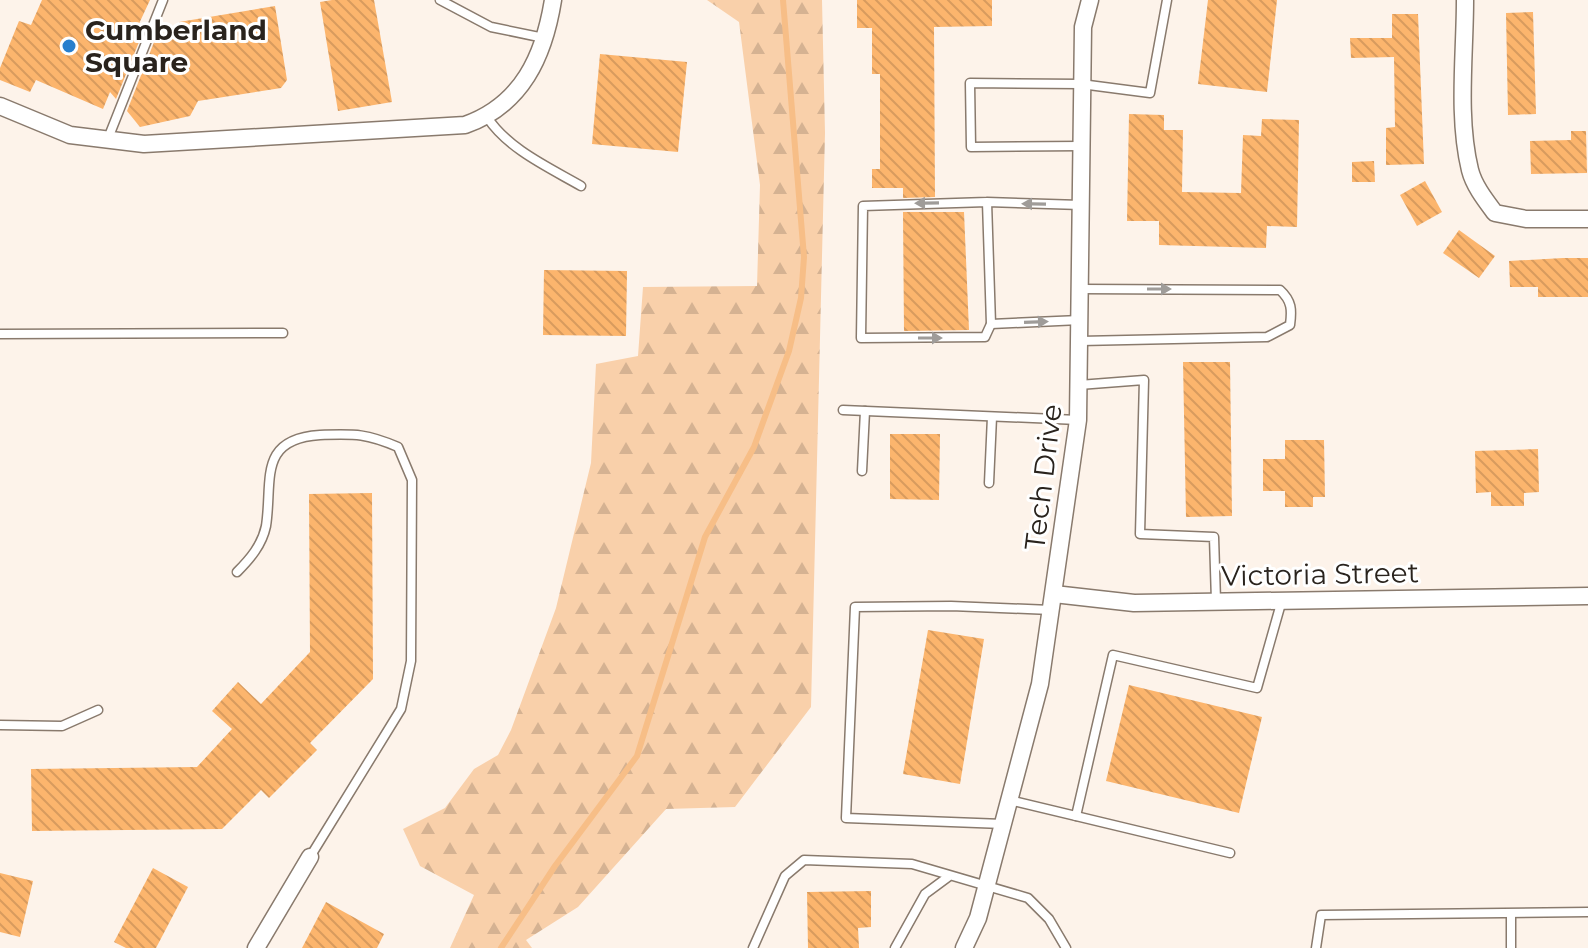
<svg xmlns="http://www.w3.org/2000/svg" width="1588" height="948" viewBox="0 0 1588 948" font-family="Montserrat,sans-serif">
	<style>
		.forest { fill: url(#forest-firs) }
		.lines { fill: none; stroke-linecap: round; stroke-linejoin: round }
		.stream { stroke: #f7be87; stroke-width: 6 }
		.building { fill: url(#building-back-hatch) }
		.lane-casing { stroke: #897a6d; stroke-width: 11 }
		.street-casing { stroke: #897a6d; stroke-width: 19 }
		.lane { stroke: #fff; stroke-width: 8 }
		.street { stroke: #fff; stroke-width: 16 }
		.oneway { fill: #9f9c99 }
		.poi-dot { fill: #287fcd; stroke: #fff; stroke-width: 3 }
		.labels { text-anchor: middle; stroke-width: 6; stroke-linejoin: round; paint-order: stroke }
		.poi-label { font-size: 28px; font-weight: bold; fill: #29231d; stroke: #fff; text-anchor: start }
		.street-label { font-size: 28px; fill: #29231d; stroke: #fff }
	</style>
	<defs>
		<pattern id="forest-firs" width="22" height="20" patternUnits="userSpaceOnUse" patternTransform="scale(2)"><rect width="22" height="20" fill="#f9d0aa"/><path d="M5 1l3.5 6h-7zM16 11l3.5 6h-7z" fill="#d5b292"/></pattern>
		<pattern id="building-back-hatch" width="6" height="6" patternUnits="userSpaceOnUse" patternTransform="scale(2)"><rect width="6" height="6" fill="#fcb56d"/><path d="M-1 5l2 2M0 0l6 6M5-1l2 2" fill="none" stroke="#d89b5e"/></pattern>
	</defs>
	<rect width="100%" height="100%" fill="#fdf3ea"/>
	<!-- forest -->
	<polygon class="forest" points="707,0 822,0 825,133 811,707 735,807 666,809 578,907 526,940 532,948 450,948 474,895 420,866 403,829 445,808 474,769 498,755 511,730 556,608 591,463 596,364 638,356 643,287 757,286 760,185 739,22"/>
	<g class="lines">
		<!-- stream -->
		<polyline class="stream" points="501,948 555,866 637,756 705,537 754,447 789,351 801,298 804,257 783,0"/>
	</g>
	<!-- building -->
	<g class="building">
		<polygon points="42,0 150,0 137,28 145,27 116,99 110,92 103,109 36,80 30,92 0,80 0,68 19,21 31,25"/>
		<polygon points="332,0 374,0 392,102 338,111 320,2"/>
		<polygon points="857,0 992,0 992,26 934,27 935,197 903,198 903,188 872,188 872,169 880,169 880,74 872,74 872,28 857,28"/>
		<polygon points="1208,0 1277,0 1267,92 1198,84"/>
		<polygon points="275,6 287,80 281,88 198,101 190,116 140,127 127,111 158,32 182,41 179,22"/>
		<polygon points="1533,12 1536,114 1508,115 1506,13"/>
		<polygon points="1392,14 1418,14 1424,164 1386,165 1386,128 1395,127 1394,57 1351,58 1350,38 1392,38"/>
		<polygon points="600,54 687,62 678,152 592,144"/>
		<polygon points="1129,114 1164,115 1164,130 1183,130 1182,192 1241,193 1243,135 1261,136 1262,119 1299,120 1297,227 1267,226 1266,248 1159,245 1159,221 1127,221"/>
		<polygon points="1571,131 1586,131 1587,173 1531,174 1530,141 1571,140"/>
		<polygon points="1374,161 1375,182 1352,182 1352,162"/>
		<polygon points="1425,181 1442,212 1417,226 1400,195"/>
		<polygon points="903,212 964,212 969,330 904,331"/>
		<polygon points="1459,230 1495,256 1479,278 1443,253"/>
		<polygon points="1563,258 1588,258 1588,297 1538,297 1538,287 1510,287 1509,261"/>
		<polygon points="544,270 627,271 626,336 543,335"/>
		<polygon points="1183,362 1230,362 1232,516 1186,517"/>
		<polygon points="890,434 940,434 939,500 890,499"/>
		<polygon points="1285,440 1324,440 1325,497 1313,497 1313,507 1285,507 1285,491 1263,491 1263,459 1285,459"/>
		<polygon points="1538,449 1539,492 1524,493 1524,506 1491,506 1491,492 1476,493 1475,451"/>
		<polygon points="372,493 373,679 310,743 317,750 269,798 261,790 222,829 32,831 31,769 197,767 232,729 212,711 238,682 261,704 310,652 309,494"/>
		<polygon points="928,630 984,639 960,784 903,774"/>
		<polygon points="1129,685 1262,717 1239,813 1106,781"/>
		<polygon points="153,868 188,887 156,948 126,948 114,942"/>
		<polygon points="0,873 33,881 20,937 0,932"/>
		<polygon points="871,891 871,927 858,928 859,948 808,948 807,892"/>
		<polygon points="326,902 384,934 377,948 302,948"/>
	</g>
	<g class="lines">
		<!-- lane casing -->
		<g class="lane-casing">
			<g id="lane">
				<polyline points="440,0 491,27 544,38"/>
				<path d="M487 117C508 149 548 167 581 186"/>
				<polyline points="107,141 163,0"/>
				<polyline points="1081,146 971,147 970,83 1081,84 1150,93 1167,0"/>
				<polyline points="987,202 991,324 985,337 861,338 863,206 987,202 1081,205"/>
				<polyline points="991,324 1080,320"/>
				<polyline points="0,334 283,333"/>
				<path d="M1080 341 1267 337 1290 325C1292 310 1292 301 1280 290L1081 289"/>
				<polyline points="1079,385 1144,380 1140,534 1214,537 1216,601"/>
				<polyline points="843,410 1078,420"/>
				<polyline points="862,471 865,411"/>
				<polyline points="989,483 992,417"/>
				<path d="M237 572C250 559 262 545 266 526 273 481 257 439 320 435 355 434 365 433 398 447L412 480 411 661 401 709 310 857"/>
				<polyline points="0,725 62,726 98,710"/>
				<polyline points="1009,800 1230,853"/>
				<polyline points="1076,816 1113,655 1257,688 1282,600"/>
				<polyline points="1003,824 846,818 855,607 951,606 1051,610"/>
				<polyline points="1511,914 1511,948"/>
				<polyline points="753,948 785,876 804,860 912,864 1028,898 1049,919 1066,948"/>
				<polyline points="895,948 925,894 948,877"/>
				<polyline points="1316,948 1321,915 1588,912"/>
			</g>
		</g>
		<!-- street casing -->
		<g class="street-casing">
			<g id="street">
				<path d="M1465 0C1465 55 1457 117 1470 170 1474 186 1486 201 1495 213L1526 219H1588"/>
				<path d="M0 106 70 135 144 144 465 125C522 105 544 56 553 0"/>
				<polyline points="1054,594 1134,603 1588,596"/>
				<polyline points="256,948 310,857"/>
				<polyline points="964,948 978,918 1040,684 1078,420 1083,27 1090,0"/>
			</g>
		</g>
		<!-- lane -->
		<use href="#lane" class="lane"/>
		<!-- street -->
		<use href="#street" class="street"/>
	</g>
	<!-- one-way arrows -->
	<defs><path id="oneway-solid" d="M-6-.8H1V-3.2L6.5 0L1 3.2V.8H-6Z" transform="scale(2)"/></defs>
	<g class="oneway">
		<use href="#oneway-solid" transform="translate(927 203) rotate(179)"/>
		<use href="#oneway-solid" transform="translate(1034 204) rotate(-179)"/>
		<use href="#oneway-solid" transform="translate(1159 289)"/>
		<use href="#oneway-solid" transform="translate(1036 322) rotate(-2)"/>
		<use href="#oneway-solid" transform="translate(930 338)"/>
	</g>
	<!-- markers -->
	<circle class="poi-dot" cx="69" cy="46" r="8"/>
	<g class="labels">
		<!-- poi labels -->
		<g class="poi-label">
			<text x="85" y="40">Cumberland<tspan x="85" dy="32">Square</tspan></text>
		</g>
		<!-- street labels -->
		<g class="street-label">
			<text transform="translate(1043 477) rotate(-83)" y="10">Tech Drive</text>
			<text transform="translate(1320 574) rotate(-1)" y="10">Victoria Street</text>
		</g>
	</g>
</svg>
